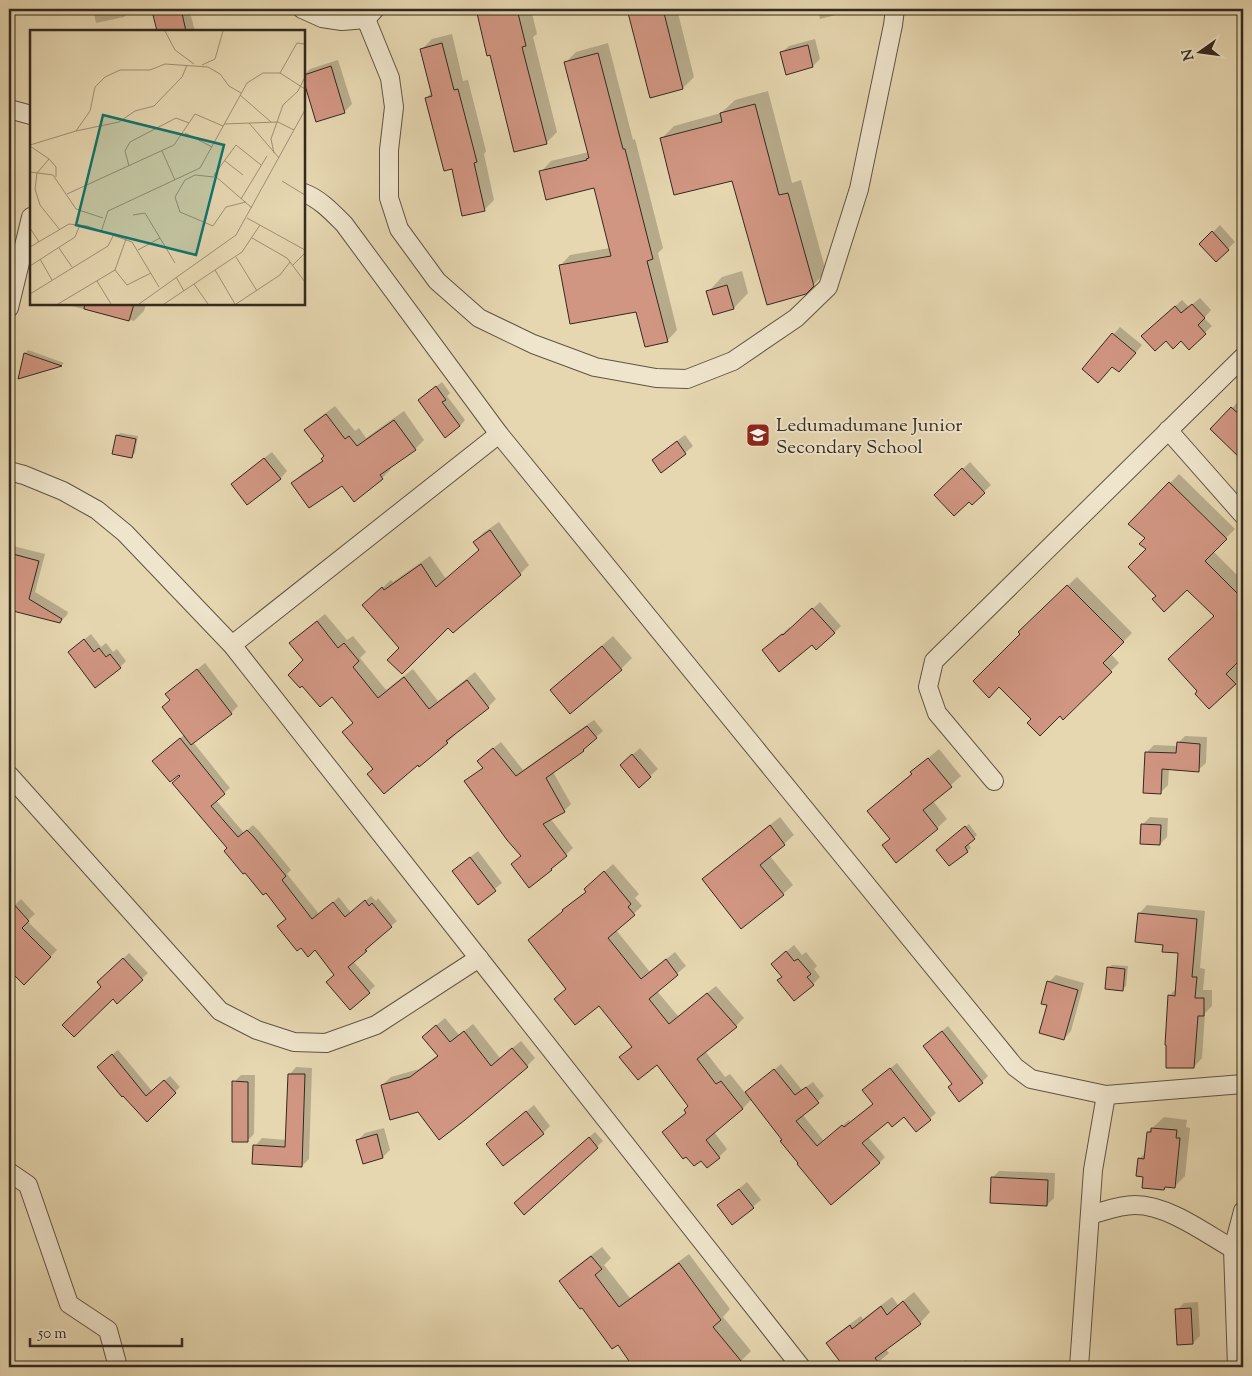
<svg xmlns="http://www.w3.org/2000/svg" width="1252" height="1376" viewBox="0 0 1252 1376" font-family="'Sorts Mill Goudy',serif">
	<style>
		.shadow { fill: #0003 }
		.building { fill: #d19682; stroke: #33291f }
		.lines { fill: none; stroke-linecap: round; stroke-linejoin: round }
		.street-casing { stroke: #605444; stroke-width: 20 }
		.street { stroke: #efe5cc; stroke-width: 18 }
		.labels { text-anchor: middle; stroke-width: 4; stroke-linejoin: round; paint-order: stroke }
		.poi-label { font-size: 19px; fill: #33291f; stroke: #efe5cc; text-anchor: start }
		.inset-road { fill: none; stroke: #9e9177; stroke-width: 1 }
		.view { fill: #0f766e; fill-opacity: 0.15; stroke: #0f766e; stroke-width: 2.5 }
		.inset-edge { fill: none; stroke: #33291f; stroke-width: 2.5 }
	</style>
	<rect width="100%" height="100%" fill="#e6d7b1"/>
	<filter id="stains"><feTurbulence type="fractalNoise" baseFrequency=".004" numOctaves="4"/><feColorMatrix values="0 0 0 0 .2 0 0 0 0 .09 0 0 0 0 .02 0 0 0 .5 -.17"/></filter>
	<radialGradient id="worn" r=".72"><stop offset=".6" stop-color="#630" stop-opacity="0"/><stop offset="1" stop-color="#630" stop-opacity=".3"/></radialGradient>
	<!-- shadow -->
	<g class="shadow">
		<polygon points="93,9 130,9 131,10 124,17 96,23"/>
		<polygon points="156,9 189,9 195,31 158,31 153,11"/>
		<polygon points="477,9 531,9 537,34 533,37 557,132 546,143 491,53 488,54"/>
		<polygon points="629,9 677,9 694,77 683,88 651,96"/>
		<polygon points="818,9 859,9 820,19"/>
		<polygon points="452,34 463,81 468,80 486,151 484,154 494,200 484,210 453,168 426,98 432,92 422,49 432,39"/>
		<polygon points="815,39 820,59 813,66 781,53 789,46"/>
		<polygon points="608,43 633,140 635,139 663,248 658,253 677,330 667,341 637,310 560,266 570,255 610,248 595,186 541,172 551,161 589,152 566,62 576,52"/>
		<polygon points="338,60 352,104 345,111 317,120 304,75 310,69"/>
		<polygon points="768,91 792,183 801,180 826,272 805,293 733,180 661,139 674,126 721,113 735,100"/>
		<polygon points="1220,225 1235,242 1216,260 1208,237"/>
		<polygon points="742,271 748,293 734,308 708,292 722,277"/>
		<polygon points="1200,298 1211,310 1204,318 1212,326 1189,348 1181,339 1166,339 1150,329 1182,300 1189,307"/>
		<polygon points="63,304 146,304 144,311 134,321"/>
		<polygon points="1120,327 1142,345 1126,364 1083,369"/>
		<polygon points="28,350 64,363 62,365 20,377 25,353"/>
		<polygon points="442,382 450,393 447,396 465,420 460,426 425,395"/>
		<polygon points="1238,402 1243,406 1243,453 1240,456 1212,429"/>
		<polygon points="335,406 355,431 359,428 366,438 404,411 424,440 415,449 389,467 391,469 382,478 342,484 293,483 302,474 323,460 325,456 306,430 315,421"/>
		<polygon points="120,433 138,436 135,453 131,457 117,436"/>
		<polygon points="685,435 693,446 685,453 661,471 653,460 660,453"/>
		<polygon points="272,452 287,471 280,479 232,484 239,477"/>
		<polygon points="970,462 991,485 972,503 969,500 936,495"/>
		<polygon points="1179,474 1235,529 1213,551 1243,581 1243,642 1236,649 1234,664 1243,673 1243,675 1209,708 1215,615 1187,588 1157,595 1148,549 1146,537 1130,524"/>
		<polygon points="499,522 529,565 520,574 448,627 401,648 372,597 391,580 393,582 430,556 446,579 480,550 474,542 483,533"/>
		<polygon points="9,545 45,554 35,592 68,612 67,615 60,622 9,607"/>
		<polygon points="1077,577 1132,633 1111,654 1119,663 1063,718 1060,715 1032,719 1028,623"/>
		<polygon points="820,602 841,626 834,633 812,644 771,643 790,627 791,629"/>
		<polygon points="325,614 347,640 353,636 366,652 360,658 386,690 413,669 438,701 475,672 496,699 488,707 455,733 456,734 448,742 420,765 374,769 354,722 304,660 299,635"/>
		<polygon points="91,634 101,647 106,643 113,652 117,649 126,661 120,667 76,646"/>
		<polygon points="613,636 632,658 621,669 552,690 563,679"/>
		<polygon points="205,663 238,706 231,713 193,742 230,788 216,800 244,833 253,825 259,831 291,870 287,874 319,914 339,897 351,913 371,896 376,901 378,898 397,921 370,944 371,945 353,961 375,986 350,1009 336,975 266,891 228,848 181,776 160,756 185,734 171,699 167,694"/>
		<polygon points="594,720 603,731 553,772 571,804 564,811 550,818 573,848 551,869 529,886 522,855 466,781 484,767 486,754 501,742 523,770"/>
		<polygon points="1185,736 1207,737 1206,763 1198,770 1169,768 1168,785 1161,792 1147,752 1154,745 1178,746 1178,743"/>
		<polygon points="640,748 658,769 639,786 629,758"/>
		<polygon points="939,749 961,776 933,801 947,819 937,828 883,845 891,838 869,811 879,801 913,773 912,773 922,763"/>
		<polygon points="780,817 794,835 770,856 793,885 783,894 704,879 714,869"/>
		<polygon points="1150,817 1168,818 1167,837 1160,844 1143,824"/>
		<polygon points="969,824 977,835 968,843 971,848 950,865 941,847"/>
		<polygon points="478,851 502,883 478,903 461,864"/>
		<polygon points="613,864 639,894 635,898 642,906 616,930 650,972 675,952 686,966 657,991 678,1016 716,986 744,1018 736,1026 705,1051 725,1077 730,1074 746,1094 781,1064 802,1090 813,1082 824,1096 802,1114 824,1141 849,1120 850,1122 874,1103 870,1084 897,1063 936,1113 916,1131 904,1115 888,1121 868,1137 885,1157 879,1163 783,1139 752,1099 743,1108 714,1132 727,1149 719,1157 672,1124 687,1112 690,1106 657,1063 621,1057 632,1046 599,1004 556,999 567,988 529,940 538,932 564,911 572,902 587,891 594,881"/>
		<polygon points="21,899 35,914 27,921 57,950 24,984 9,969 9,911"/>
		<polygon points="1147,905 1205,911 1200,968 1205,969 1203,990 1212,990 1212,1006 1205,1013 1202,1058 1194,1067 1169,996 1177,988 1179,952 1164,944 1139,914"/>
		<polygon points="794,945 802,955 806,952 817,966 814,969 820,977 813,984 779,980 783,976 780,957"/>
		<polygon points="129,953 148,973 117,1002 99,982"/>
		<polygon points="1112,965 1128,966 1126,986 1123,989 1108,968"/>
		<polygon points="1056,975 1084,983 1071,1031 1064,1039 1049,982"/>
		<polygon points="445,1018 459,1035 473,1024 500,1058 521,1041 535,1058 527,1066 419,1110 382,1085 391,1077 419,1069 438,1055 432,1029"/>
		<polygon points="948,1026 988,1076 982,1082 930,1041"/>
		<polygon points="118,1050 152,1091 170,1076 180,1087 147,1120 103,1062"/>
		<polygon points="296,1067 312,1068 309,1159 302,1166 255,1146 262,1138 287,1140 289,1075"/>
		<polygon points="241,1075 255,1075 254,1134 247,1141 234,1082"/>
		<polygon points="534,1105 550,1126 543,1133 487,1144"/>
		<polygon points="1164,1117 1187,1120 1186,1127 1190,1128 1185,1176 1174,1187 1167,1186 1164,1189 1144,1176 1139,1159 1146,1152 1148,1132"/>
		<polygon points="384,1128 390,1150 383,1157 364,1162 358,1140 365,1133"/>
		<polygon points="595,1132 603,1141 524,1214 521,1198"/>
		<polygon points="999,1171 1055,1173 1054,1198 1047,1205 992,1178"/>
		<polygon points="747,1182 761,1200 733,1223 719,1205"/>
		<polygon points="602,1247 611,1258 604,1265 630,1298 689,1254 730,1309 723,1317 751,1351 737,1365 739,1367 635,1367 618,1343 582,1306 560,1281 570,1271"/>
		<polygon points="914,1292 930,1312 920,1323 885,1348 889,1353 873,1367 846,1367 827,1343 838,1333 861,1316 863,1319 892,1297 898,1305"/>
		<polygon points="1198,1302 1200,1336 1193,1343 1177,1310 1184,1303"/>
		<polygon points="966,1360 971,1367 957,1367"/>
		<polygon points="1125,1361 1147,1361 1147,1367 1119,1367"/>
	</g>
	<!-- building -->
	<g class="building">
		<polygon points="160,9 181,9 186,31 157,31 152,11"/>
		<polygon points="476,9 517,9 526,46 522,47 547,144 514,152 490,55 487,56"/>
		<polygon points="627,9 663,9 683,89 650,98"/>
		<polygon points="442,43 454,90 458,89 477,162 474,163 485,211 462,216 452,169 444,171 425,98 432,96 420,49"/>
		<polygon points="808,45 813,67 786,75 780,52"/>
		<polygon points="598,53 623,149 625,149 653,259 647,261 668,342 645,347 636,312 570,324 559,265 611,256 594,188 546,200 539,171 587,160 586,159 589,158 564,62"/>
		<polygon points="331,66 345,113 316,122 304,82 304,75"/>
		<polygon points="755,104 779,195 788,193 814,286 806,294 767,305 732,181 674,195 660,138 722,122 720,113"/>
		<polygon points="1212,231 1229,250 1216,262 1199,244"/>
		<polygon points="727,285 734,309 713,315 706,291"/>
		<polygon points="85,304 134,304 129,321 84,309"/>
		<polygon points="1192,304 1205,318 1198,325 1206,334 1189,350 1181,341 1173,349 1166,341 1155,351 1141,336 1175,306 1181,313"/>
		<polygon points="1112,333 1136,353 1119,372 1112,367 1098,383 1082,369"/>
		<polygon points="24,353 62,366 18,379"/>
		<polygon points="436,386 446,400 442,402 460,426 445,438 418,400"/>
		<polygon points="1231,407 1243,418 1243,461 1210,429"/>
		<polygon points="326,414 345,439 349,436 357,446 394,420 416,450 380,475 383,479 354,502 342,486 309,508 291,483 323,461 321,459 324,456 304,430"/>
		<polygon points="116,435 136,439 132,458 112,454"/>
		<polygon points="677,441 686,454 661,473 652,460"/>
		<polygon points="264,458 281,479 247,505 231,484"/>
		<polygon points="962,468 985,493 972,505 969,502 954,516 934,495"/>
		<polygon points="1169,482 1227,539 1205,561 1243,599 1243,657 1226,674 1236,684 1209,709 1195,694 1197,691 1168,659 1214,616 1187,590 1164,612 1152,599 1156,596 1128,567 1146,549 1139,544 1145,538 1128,524"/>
		<polygon points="490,530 521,575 453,633 448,628 402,674 387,660 399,648 362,605 382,587 384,590 421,564 436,587 479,550 473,542"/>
		<polygon points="9,553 39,561 29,599 62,619 60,623 9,610"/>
		<polygon points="1067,585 1124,642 1103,663 1112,672 1063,720 1060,716 1040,736 1027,723 1031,719 999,687 989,698 973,681 1020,634 1018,632"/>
		<polygon points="812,608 835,633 816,650 812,645 779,672 762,650 782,634 783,635"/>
		<polygon points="317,621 338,648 344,643 359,661 353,667 378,698 404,677 429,709 467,680 489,708 446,741 448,743 419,767 418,765 384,794 367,774 373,769 342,732 353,723 332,697 320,707 302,686 300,688 288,675 303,660 289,643"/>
		<polygon points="84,639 94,652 99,648 106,657 110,654 121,668 95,688 68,652"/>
		<polygon points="602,646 622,670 570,714 550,690"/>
		<polygon points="197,669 232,714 191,745 162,707 170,700 165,694"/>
		<polygon points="587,726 597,738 583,750 584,751 546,778 565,812 543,824 567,856 551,869 552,870 529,888 511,864 521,856 507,840 464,781 483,768 477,761 493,748 516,776"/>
		<polygon points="180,738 225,794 211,806 238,837 247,830 253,836 286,876 282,880 312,919 333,902 345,917 365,900 369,906 372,903 392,927 365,950 367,951 348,967 370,993 350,1010 326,982 334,975 315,950 308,957 301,948 297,951 277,926 286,919 266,893 263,895 245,873 243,874 224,851 227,848 172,783 180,776 179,775 170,782 152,761"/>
		<polygon points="1177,742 1200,744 1199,772 1162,769 1161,794 1143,793 1145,752 1176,753"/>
		<polygon points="632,754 651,777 639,788 620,765"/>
		<polygon points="928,758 952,787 923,810 938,829 896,863 882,845 890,839 867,811 912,774 910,772"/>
		<polygon points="1141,824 1161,825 1160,845 1140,844"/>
		<polygon points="770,825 785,845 760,865 784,895 741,929 702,879"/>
		<polygon points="965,826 975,839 965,847 968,852 949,866 936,850"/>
		<polygon points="470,857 496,891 478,905 452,871"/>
		<polygon points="604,871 631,904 628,907 635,915 608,938 641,979 666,959 678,975 649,999 669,1024 707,993 737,1027 697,1059 716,1084 721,1081 743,1109 706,1140 720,1158 707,1168 701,1161 694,1166 686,1157 683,1159 662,1132 686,1113 684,1110 688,1106 657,1065 638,1080 619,1057 632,1047 599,1006 575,1025 554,999 566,989 528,940 563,911 562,910 586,892 584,889"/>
		<polygon points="9,899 29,921 22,928 51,957 24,985 9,970"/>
		<polygon points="1138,913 1197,919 1192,977 1197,977 1195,998 1204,998 1204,1016 1198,1016 1194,1068 1166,1068 1166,1045 1165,1045 1168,995 1175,996 1178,953 1162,952 1163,945 1135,942"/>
		<polygon points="786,951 794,961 798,959 811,974 807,977 814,985 794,1001 777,980 782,977 771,964"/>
		<polygon points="123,958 143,980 117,1004 113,999 74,1037 62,1025 101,987 97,982"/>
		<polygon points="1107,967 1125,969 1123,991 1105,989"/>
		<polygon points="1047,981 1078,990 1064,1040 1039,1033 1047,1005 1041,1004"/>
		<polygon points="436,1025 450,1042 464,1031 491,1066 512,1048 528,1067 465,1120 439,1140 418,1112 390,1120 381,1085 410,1077 438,1056 422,1037"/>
		<polygon points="942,1031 983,1083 959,1102 948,1087 952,1084 923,1046"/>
		<polygon points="112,1054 146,1096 164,1080 176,1093 147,1122 123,1096 122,1097 97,1067"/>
		<polygon points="890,1068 931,1120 916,1132 904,1117 892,1127 888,1122 862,1143 880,1163 831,1205 797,1164 798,1163 780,1141 782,1140 745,1092 774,1069 795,1095 806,1087 819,1103 796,1121 817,1146 842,1125 844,1127 873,1104 862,1090"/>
		<polygon points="288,1074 305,1074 302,1167 252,1164 253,1145 285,1147"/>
		<polygon points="232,1081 248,1082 248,1142 232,1142"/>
		<polygon points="526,1111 544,1134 503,1166 486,1144"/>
		<polygon points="1151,1128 1177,1130 1176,1138 1180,1138 1175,1188 1165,1187 1164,1190 1142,1188 1143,1177 1136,1176 1138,1158 1144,1159 1147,1132 1151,1132"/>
		<polygon points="377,1134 383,1158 363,1164 356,1140"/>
		<polygon points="589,1137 598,1148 524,1215 514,1203"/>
		<polygon points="991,1177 1048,1180 1047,1206 990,1203"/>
		<polygon points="739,1189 754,1208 732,1225 717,1205"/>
		<polygon points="591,1256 602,1269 595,1275 619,1307 679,1263 721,1320 713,1327 746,1367 633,1367 618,1345 612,1349 582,1308 580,1309 559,1281"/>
		<polygon points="903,1301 921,1324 875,1358 882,1367 844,1367 826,1343 850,1325 852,1329 881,1306 887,1315"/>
		<polygon points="1191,1308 1193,1344 1177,1345 1175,1309"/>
	</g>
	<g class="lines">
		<!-- street casing -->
		<g class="street-casing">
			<g id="street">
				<polyline points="302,9 322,18 342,21 366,19 375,9"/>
				<polyline points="366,19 390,78 394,107 389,150 389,198 399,229 437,281 479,318 533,344 595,367 656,378 687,379 733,361 796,318 828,287 859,189 893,25 895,9"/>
				<polyline points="9,109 31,115"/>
				<path d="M304 193C320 199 332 212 344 224L499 434 1015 1067 1031 1079 1106 1095 1243 1084"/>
				<polyline points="9,308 31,217"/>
				<polyline points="1168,430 1243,515"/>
				<polyline points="9,471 24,475 63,491 97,510 125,533 232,645 801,1367"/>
				<polyline points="232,645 499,434"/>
				<polyline points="9,775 220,1011 257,1030 294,1042 326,1043 376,1025 479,958"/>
				<polyline points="994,781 937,713 928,687 934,661 1243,357"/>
				<polyline points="9,1172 28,1185 69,1304 108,1330 118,1367"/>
				<path d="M1090 1215C1105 1211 1119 1205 1135 1205 1168 1205 1205 1233 1233 1249"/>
				<polyline points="1079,1367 1093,1170 1106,1095"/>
				<polyline points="1237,1367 1233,1249 1243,1211"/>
			</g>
		</g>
		<!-- street -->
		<use href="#street" class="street"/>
	</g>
	<!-- icons -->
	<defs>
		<g id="school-square" transform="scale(1.25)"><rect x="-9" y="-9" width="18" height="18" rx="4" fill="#8f2418" stroke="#efe5cc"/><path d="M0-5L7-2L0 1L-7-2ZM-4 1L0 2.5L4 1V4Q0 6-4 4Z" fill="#fff"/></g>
	</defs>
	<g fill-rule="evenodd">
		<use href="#school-square" x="758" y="435"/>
	</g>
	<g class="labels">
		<!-- poi labels -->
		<g class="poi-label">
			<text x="776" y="431">Ledumadumane Junior<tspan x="776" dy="22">Secondary School</tspan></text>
		</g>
	</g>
	<!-- overview -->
	<g transform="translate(30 30)">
		<rect width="275" height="275" fill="#e6d7b1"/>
		<path class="inset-road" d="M135 1 145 20 164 34M172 35 185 29 193 1M250 43 275 59M210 65 241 92M219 93 249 128M194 94 248 92 264 100M46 101 89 92 105 81 124 76 152 47 157 35M155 103 182 117M0 115 46 101 60 81 65 57 75 47 90 40H120L135 34 178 37 190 44 199 56 211 63M0 116 19 129 7 143 5 159 10 175 30 200M132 121 145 150M244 123 241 109 253 75 268 61 275 47M19 129 26 137V147M195 131 213 145M99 136 95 121 100 112 146 88 159 93M0 142 23 145 46 179 73 188M184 147 165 145 155 150 145 167 150 182 183 196 196 177 216 172M252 151 275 165M37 164 144 115 165 84 193 96M211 169 237 126M222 178 184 145 206 115 231 135M103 185 115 183 145 233M217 188 275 220M0 198 9 212M71 202 78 181 170 138 217 53 233 43H250L267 13 275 14M222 208 257 228 275 252M0 217 39 194 57 196 102 212 129 257M29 218 42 237M108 220 130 208M206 227 227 261M10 229 22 250M263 235 275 223M0 236 45 207 50 195M85 240 97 255 121 243M185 240 205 274M146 247 154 261M67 251 81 274M164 254 178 274M0 264 78 216 83 206M28 274 85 240 96 209M109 274 206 205 275 80M134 274 212 222 230 195M206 274 250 245 260 232"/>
		<path class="view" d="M73 85 194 115 166 225 46 195Z"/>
		<rect width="275" height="275" class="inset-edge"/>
	</g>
	<!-- margin -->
	<rect width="1252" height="1376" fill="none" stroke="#e6d7b1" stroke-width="30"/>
	<rect x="10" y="10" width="1232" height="1356" fill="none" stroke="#33291f" stroke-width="2.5"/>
	<rect x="15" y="15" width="1222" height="1346" fill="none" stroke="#33291f"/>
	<!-- north arrow -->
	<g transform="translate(1200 52) rotate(256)" stroke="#efe5cc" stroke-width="4" paint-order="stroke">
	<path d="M0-4L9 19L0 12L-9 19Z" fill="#33291f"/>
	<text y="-8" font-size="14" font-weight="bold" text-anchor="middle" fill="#33291f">N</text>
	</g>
	<!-- scale -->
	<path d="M30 1338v8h152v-8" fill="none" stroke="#33291f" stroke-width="2.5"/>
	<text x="38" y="1338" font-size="15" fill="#33291f" stroke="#efe5cc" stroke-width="4" paint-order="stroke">50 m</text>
	<rect width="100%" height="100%" filter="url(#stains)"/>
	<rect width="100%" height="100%" fill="url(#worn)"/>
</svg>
